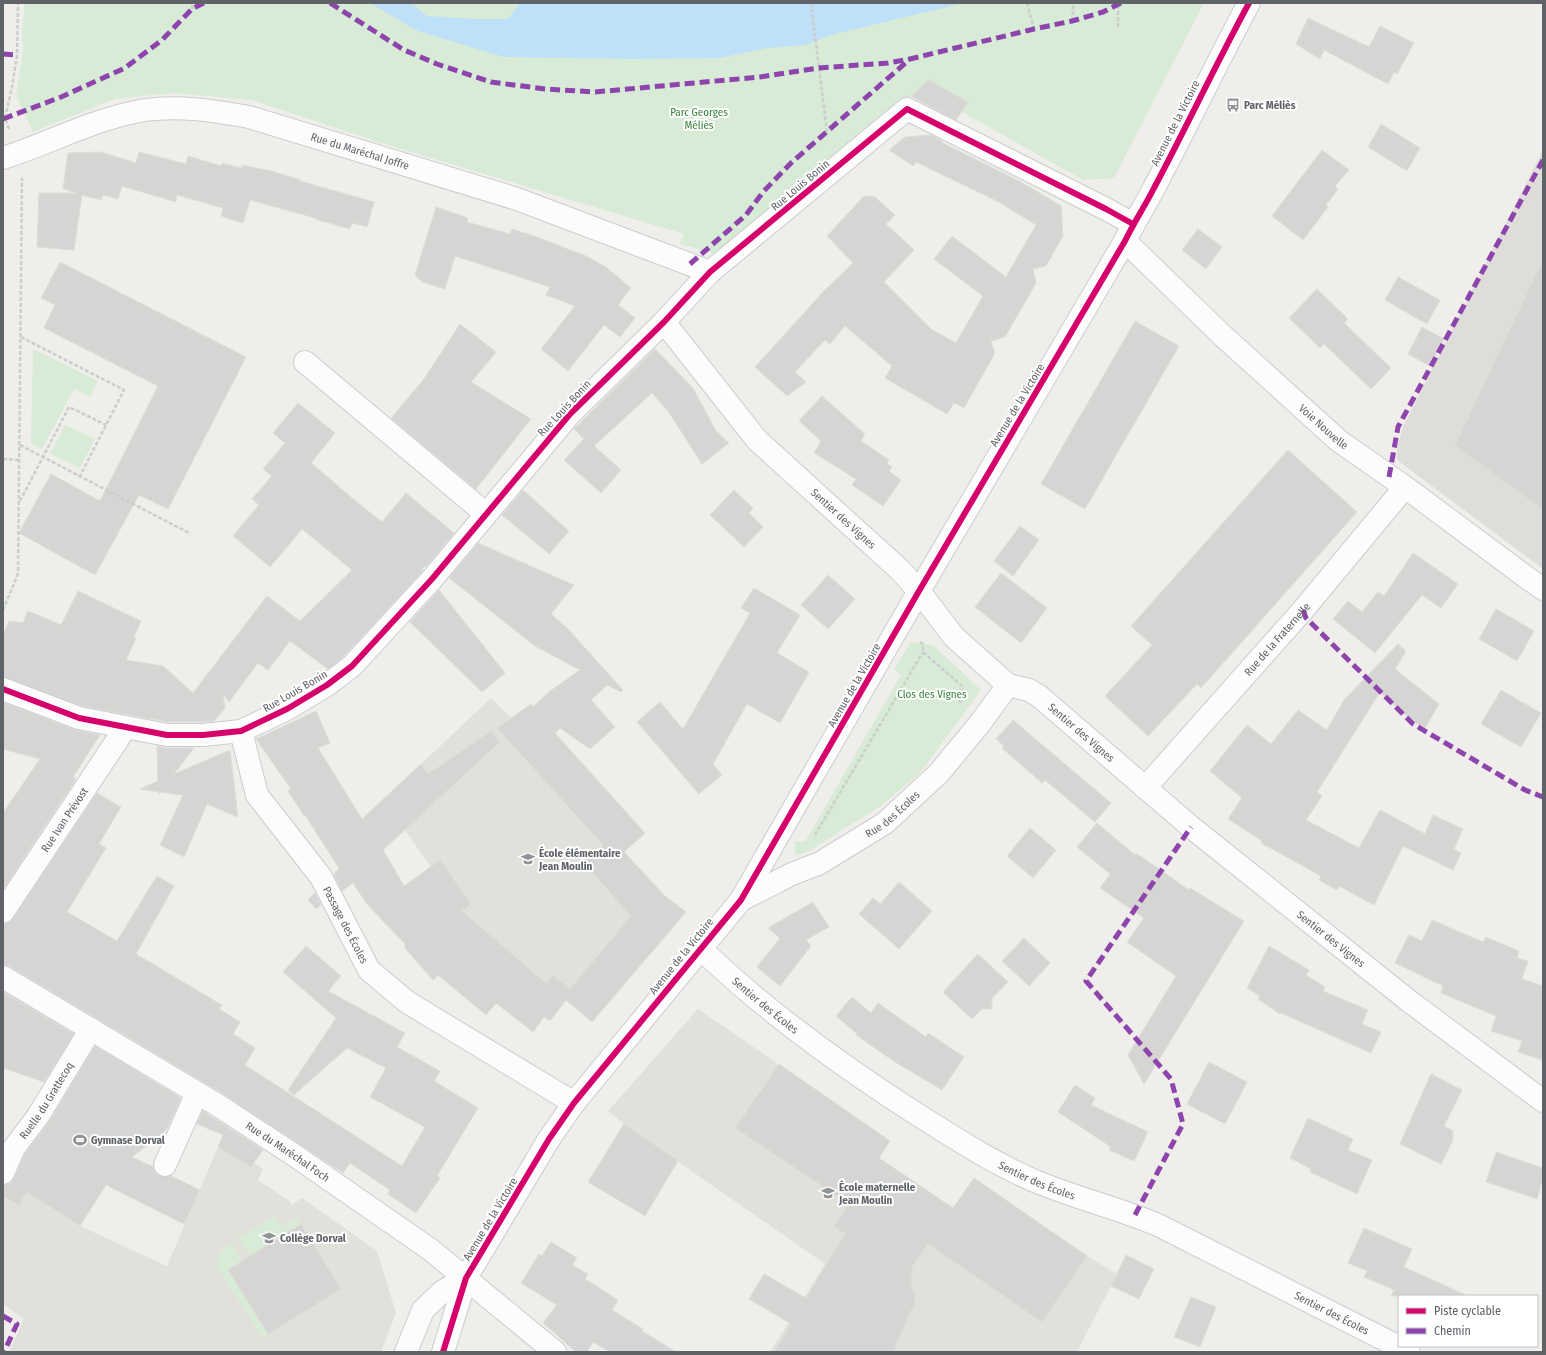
<svg xmlns="http://www.w3.org/2000/svg" width="1546" height="1355" viewBox="0 0 1546 1355" font-family="'Fira Sans Condensed',sans-serif">
	<style>
		.industrial { fill: #dfddda }
		.education { fill: #e2e0da }
		.green { fill: #d8ebd6 }
		.water { fill: #bfe0f9 }
		.building { fill: #d6d5d3; stroke: #deddd9 }
		.lines { fill: none; stroke-linecap: round; stroke-linejoin: round }
		.minor-casing { stroke: #cbcccc; stroke-width: 24 }
		.path { stroke: #cacfcc; stroke-width: 2.5; stroke-dasharray: 4 2; stroke-linecap: butt }
		.minor { stroke: #fdfcfc; stroke-width: 22 }
		.quiet { stroke: #8e44ad; stroke-width: 5; stroke-dasharray: 10 5; stroke-linecap: butt }
		.cycleway-casing { stroke: #fff; stroke-width: 8 }
		.cycleway { stroke: #d6006c; stroke-width: 6 }
		.labels { text-anchor: middle; stroke-width: 4; stroke-linejoin: round; paint-order: stroke }
		.poi-label { font-size: 11px; font-weight: bold; fill: #5f6368; stroke: #fff; text-anchor: start }
		.park-label { font-size: 11px; fill: #348238; stroke: #fff }
		.street-label { font-size: 11px; fill: #5f6368; stroke: #fff }
	</style>
	<rect width="100%" height="100%" fill="#efeeea"/>
	<!-- industrial -->
	<polygon class="industrial" points="1543,150 1543,569 1397,460 1397,448 1403,427"/>
	<!-- education -->
	<g class="education">
		<polygon points="491,698 516,723 584,766 645,833 624,852 655,885 654,887 686,912 592,1022 462,911 405,830 363,819"/>
		<polygon points="698,1009 890,1141 879,1158 953,1208 974,1178 1087,1256 1117,1274 1077,1352 770,1352 825,1264 624,1124 608,1111"/>
		<polygon points="224,1133 258,1156 254,1163 263,1169 258,1180 288,1200 292,1205 302,1198 377,1251 396,1313 381,1352 9,1352 24,1319 3,1304 3,1196 19,1205 27,1192 80,1226 167,1266"/>
	</g>
	<!-- green -->
	<g class="green">
		<polygon points="25,3 1204,3 1114,178 1083,180 962,112 968,102 929,80 911,96 901,100 716,254 680,244 684,234 388,145 252,100 172,93 114,99 33,132 16,95 23,51 22,31"/>
		<polygon points="33,349 98,381 90,397 74,389 42,449 31,443"/>
		<polygon points="65,425 95,439 80,468 50,454"/>
		<polygon points="911,642 933,645 981,690 919,774 879,807 807,852 795,855 795,841 805,842 901,675 894,669"/>
		<polygon points="275,1216 282,1226 298,1218 301,1224 250,1255 238,1238"/>
		<path d="M231 1243 242 1260 228 1270 268 1334 263 1338 217 1267C216 1255 222 1249 231 1243Z"/>
	</g>
	<!-- water -->
	<polygon class="water" points="370,3 411,3 427,16 473,19 508,19 520,3 964,3 835,34 805,45 767,48 719,58 634,59 504,57 418,31"/>
	<!-- building -->
	<g class="building">
		<polygon points="1308,18 1369,47 1380,26 1414,43 1397,74 1394,72 1388,84 1324,50 1320,59 1296,44"/>
		<polygon points="929,80 968,102 956,120 911,96"/>
		<polygon points="1381,124 1420,148 1407,171 1368,147"/>
		<polygon points="931,135 942,141 941,142 1021,182 1061,206 1063,236 1046,266 1033,269 1036,283 1005,337 991,341 995,353 964,408 954,403 947,414 885,378 892,366 845,326 830,344 825,340 795,372 806,382 787,396 755,367 823,292 853,263 827,236 864,196 875,197 895,215 886,224 914,250 884,282 931,329 956,343 983,296 934,259 952,236 1006,277 1036,225 999,202 916,162 913,166 889,150 905,137"/>
		<polygon points="1322,150 1349,170 1335,186 1338,189 1326,205 1328,207 1303,240 1272,216"/>
		<polygon points="101,152 136,163 139,152 186,164 188,156 221,166 222,163 241,168 242,165 271,171 301,180 300,181 374,202 367,227 352,223 350,229 315,219 315,218 250,200 243,223 221,216 223,208 177,195 176,202 122,186 118,199 103,195 101,200 82,195 74,250 37,247 39,193 77,193 63,189 68,153"/>
		<polygon points="436,207 468,218 467,222 510,234 512,229 534,236 586,256 606,267 631,288 618,305 635,318 620,337 604,325 568,371 541,349 575,306 546,295 550,287 455,256 445,289 422,282 415,275"/>
		<polygon points="1198,229 1222,247 1206,269 1182,250"/>
		<polygon points="1543,259 1543,510 1455,445"/>
		<polygon points="60,262 246,357 168,509 139,495 95,575 19,533 51,474 100,501 158,386 44,328 55,305 41,298"/>
		<polygon points="1398,277 1440,300 1427,324 1385,300"/>
		<polygon points="1317,289 1348,319 1344,323 1391,368 1371,389 1324,344 1320,348 1289,318"/>
		<polygon points="1135,321 1179,346 1085,509 1041,484"/>
		<polygon points="460,324 496,352 471,382 531,419 476,489 391,418 424,379"/>
		<polygon points="1422,327 1444,339 1430,366 1408,354"/>
		<polygon points="655,349 693,388 716,431 729,443 702,464 668,411 652,393 594,446 621,470 601,493 564,460 584,439 574,429"/>
		<polygon points="822,396 865,434 861,441 889,460 887,464 892,467 889,471 901,480 883,506 852,485 856,479 814,453 821,441 799,421"/>
		<polygon points="298,403 335,433 311,463 357,502 382,522 406,493 454,533 430,562 422,569 423,571 343,657 328,669 290,641 268,670 258,663 229,702 223,694 225,708 214,721 202,722 168,722 82,706 3,677 3,635 9,621 23,623 28,611 61,625 78,591 141,621 134,637 136,638 126,660 163,666 193,693 267,596 300,621 352,570 302,529 270,567 233,536 259,505 252,499 272,476 263,469 285,443 273,433"/>
		<polygon points="1288,450 1357,512 1201,688 1197,684 1148,736 1105,696 1152,645 1131,626"/>
		<polygon points="523,490 569,531 549,554 502,515"/>
		<polygon points="734,490 753,508 749,513 763,527 744,547 710,515"/>
		<polygon points="1020,526 1039,540 1013,576 994,561"/>
		<polygon points="478,543 574,585 551,614 567,628 623,690 621,692 607,685 591,700 615,727 590,749 560,728 555,733 645,833 624,852 665,896 686,912 592,1022 566,1000 550,1021 544,1017 533,1032 496,1003 486,1015 438,975 433,980 404,947 406,945 366,903 353,883 342,891 334,874 339,868 305,815 304,816 288,791 291,789 256,739 316,711 330,743 318,748 362,819 421,764 428,774 491,731 500,742 383,850 404,886 440,860 471,904 462,911 546,983 553,975 570,989 631,916 583,862 603,845 497,728 531,704 533,707 550,691 580,670 535,646 449,578"/>
		<polygon points="1413,553 1458,584 1441,608 1422,595 1375,653 1333,619 1348,601 1362,612 1378,592 1384,596"/>
		<polygon points="1001,573 1047,608 1021,643 975,607"/>
		<polygon points="828,575 855,599 828,629 801,605"/>
		<polygon points="754,588 800,615 777,653 809,672 780,723 747,704 713,764 722,775 699,794 637,722 660,702 683,729 750,613 741,608"/>
		<polygon points="439,590 505,673 482,692 410,622"/>
		<polygon points="1496,609 1534,631 1517,661 1479,639"/>
		<polygon points="1398,644 1406,651 1395,669 1439,704 1425,728 1412,721 1380,692 1317,792 1322,796 1306,820 1359,848 1380,810 1425,834 1433,815 1463,829 1454,849 1461,853 1453,870 1403,846 1374,905 1339,886 1337,890 1319,880 1321,876 1261,843 1262,841 1228,819 1242,798 1210,771 1247,725 1271,744 1298,710 1327,730 1344,700"/>
		<polygon points="1501,690 1541,713 1521,747 1481,724"/>
		<polygon points="3,702 75,730 100,735 73,777 76,779 3,889 3,813 40,759 3,749"/>
		<polygon points="1013,720 1111,803 1095,822 1045,780 1042,783 1002,748 1004,746 996,739"/>
		<polygon points="157,746 167,748 194,748 174,774 230,750 238,817 207,804 184,857 160,845 183,795 160,792 159,794 158,792 140,789 158,781"/>
		<polygon points="97,793 121,807 99,844 106,848 67,912 117,941 157,876 174,886 136,954 222,1005 219,1009 240,1022 233,1034 255,1048 245,1065 402,1166 425,1127 370,1097 386,1068 347,1048 294,1095 288,1090 336,1018 283,972 306,946 341,976 328,991 405,1033 397,1047 440,1071 434,1081 478,1108 437,1176 440,1178 416,1213 388,1194 390,1190 350,1163 343,1173 222,1093 9,966 3,965 3,924 9,923 13,919"/>
		<polygon points="1097,823 1135,855 1136,853 1189,890 1190,888 1244,921 1144,1084 1128,1055 1176,976 1127,942 1144,918 1100,888 1110,874 1077,847"/>
		<polygon points="1030,828 1056,850 1033,878 1007,856"/>
		<polygon points="899,882 932,911 899,949 859,914 873,898 880,904"/>
		<polygon points="315,893 321,905 316,909 308,900"/>
		<polygon points="813,902 829,927 806,940 811,946 780,986 757,967 780,938 768,928"/>
		<polygon points="1432,920 1483,942 1486,937 1519,951 1517,958 1528,961 1522,979 1543,986 1543,1060 1518,1052 1522,1041 1491,1031 1496,1016 1441,993 1443,986 1395,963 1409,935 1422,941"/>
		<polygon points="1024,938 1050,963 1029,986 1002,961"/>
		<polygon points="1269,946 1309,970 1306,975 1325,987 1323,991 1368,1010 1362,1024 1381,1032 1371,1053 1281,1013 1280,1014 1258,999 1260,996 1247,988"/>
		<polygon points="978,954 1008,982 992,998 992,1009 982,1009 972,1019 943,992"/>
		<polygon points="3,992 74,1034 44,1082 3,1068"/>
		<polygon points="852,997 871,1013 878,1003 926,1037 928,1033 964,1057 942,1090 895,1062 856,1035 857,1034 836,1016"/>
		<polygon points="95,1046 181,1098 168,1127 164,1132 132,1157 153,1167 155,1173 160,1176 166,1177 171,1176 200,1190 184,1224 106,1185 80,1226 27,1192 19,1205 3,1196 5,1185 11,1183 14,1178 25,1154 49,1122"/>
		<polygon points="1209,1062 1247,1082 1225,1124 1187,1104"/>
		<polygon points="779,1064 890,1141 879,1158 953,1208 974,1178 1087,1256 1042,1322 928,1244 912,1267 912,1289 915,1295 915,1305 909,1314 893,1352 774,1352 791,1324 749,1299 764,1274 806,1298 845,1234 834,1226 849,1204 735,1128"/>
		<polygon points="1431,1074 1462,1090 1444,1126 1453,1131 1453,1140 1441,1164 1400,1144"/>
		<polygon points="1075,1085 1095,1098 1091,1105 1148,1132 1134,1161 1109,1150 1111,1147 1058,1112"/>
		<polygon points="203,1111 263,1150 251,1167 218,1147 223,1135 197,1124"/>
		<polygon points="1308,1118 1353,1139 1348,1150 1372,1160 1357,1194 1310,1172 1311,1169 1290,1158"/>
		<polygon points="624,1124 678,1161 645,1216 588,1182"/>
		<polygon points="1496,1152 1543,1168 1543,1178 1537,1199 1486,1182"/>
		<polygon points="301,1224 341,1289 268,1334 228,1270"/>
		<polygon points="1364,1228 1412,1249 1404,1267 1468,1296 1391,1296 1394,1290 1364,1277 1367,1271 1348,1263"/>
		<polygon points="551,1242 577,1258 572,1265 588,1274 585,1279 618,1300 612,1310 643,1329 642,1331 676,1352 610,1352 593,1342 587,1352 576,1352 543,1323 557,1305 521,1283 539,1254 542,1256"/>
		<polygon points="1126,1255 1154,1269 1139,1299 1111,1286"/>
		<polygon points="1191,1297 1216,1307 1200,1347 1174,1337"/>
	</g>
	<g class="lines">
		<!-- minor casing -->
		<g class="minor-casing">
			<g id="minor">
				<path id="s1" d="M3 158C50 143 96 118 145 110 180 105 215 111 249 117L517 199 710 272"/>
				<path id="s2" d="M1125 241 1223 336 1339 441 1405 487 1526 577 1543 589"/>
				<path id="s3" d="M664 322 757 440 900 570 919 591 954 637 1008 685 1029 690 1039 696 1191 827 1409 1001 1543 1101"/>
				<polyline points="305,362 486,514"/>
				<polyline points="3,689 79,718 167,735 203,735 241,731 287,709 327,685 352,666 432,579 570,414 664,322 710,272 907,109 1106,209 1133,224"/>
				<path id="s4" d="M241 731 257 795 321 877 369 970 407 1002 574 1103"/>
				<path id="s5" d="M1145 788 1303 610 1405 487"/>
				<path id="s6" d="M741 900 792 874 820 863 885 823 939 773 981 722 1008 685"/>
				<path id="s7" d="M3 912 126 727"/>
				<path id="s8" d="M700 948C765 1011 839 1064 915 1113 952 1136 988 1160 1028 1178 1070 1197 1116 1207 1158 1225L1409 1352"/>
				<path id="s9" d="M3 977 216 1104 294 1155 431 1250 555 1352"/>
				<polyline points="165,1165 197,1093"/>
				<path id="s10" d="M3 1173 14 1148 38 1116 91 1029"/>
				<polyline points="406,1352 423,1310 443,1291 466,1278"/>
				<path d="M443 1352 466 1278 549 1139 574 1103 741 900 919 591 1125 241C1134 222 1145 206 1154 188 1187 126 1216 64 1249 3"/>
			</g>
		</g>
		<!-- path -->
		<g class="path">
			<polyline points="811,3 827,132"/>
			<polyline points="1027,3 1034,29"/>
			<polyline points="192,9 193,3"/>
			<polyline points="1072,21 1074,3"/>
			<polyline points="1118,27 1118,5"/>
			<polyline points="9,129 5,118 12,87 17,55 18,3"/>
			<polyline points="21,337 124,390 80,476"/>
			<polyline points="20,445 189,533"/>
			<polyline points="3,459 20,460"/>
			<polyline points="20,501 69,407 106,425"/>
			<polyline points="3,610 18,574 22,178"/>
			<polyline points="920,642 923,644 923,652 962,686 960,703"/>
			<polyline points="815,835 923,652"/>
		</g>
		<!-- minor -->
		<use href="#minor" class="minor"/>
		<!-- quiet -->
		<g class="quiet">
			<polyline points="330,3 404,50 437,64 491,82 545,89 595,92 760,77 818,68 888,63 910,59"/>
			<polyline points="3,54 17,55"/>
			<polyline points="3,119 61,97 125,68 162,40 192,9 204,3"/>
			<polyline points="690,264 746,215 763,192 791,163 910,59 1034,29 1072,21 1103,12 1121,3"/>
			<polyline points="1389,477 1398,427 1543,160"/>
			<polyline points="1303,610 1306,618 1413,724 1525,790 1543,797"/>
			<polyline points="1135,1215 1183,1124 1171,1079 1086,981 1191,827"/>
			<polyline points="3,1316 17,1324 4,1352"/>
		</g>
		<!-- cycleway casing -->
		<g class="cycleway-casing">
			<g id="cycleway">
				<polyline points="3,689 79,718 167,735 203,735 241,731 287,709 327,685 352,666 432,579 570,414 664,322 710,272 907,109 1106,209 1133,224"/>
				<path d="M443 1352 466 1278 549 1139 574 1103 741 900 919 591 1125 241C1134 222 1145 206 1154 188 1187 126 1216 64 1249 3"/>
			</g>
		</g>
		<!-- cycleway -->
		<use href="#cycleway" class="cycleway"/>
	</g>
	<!-- icons -->
	<defs>
		<g id="bus-bare" transform="scale(1.08)"><path d="M-5-6H5V4H4V6H2V4H-2V6H-4V4H-5ZM-3.5-4V0h7V-4ZM-3.5 1.2v1.5H-2V1.2ZM2 1.2v1.5H3.5V1.2Z" fill="#919496" stroke="#fff" stroke-width="2.5" paint-order="stroke"/></g>
		<g id="school-bare" transform="scale(1.08)"><path d="M0-5L7-2L0 1L-7-2ZM-4 1L0 2.5L4 1V4Q0 6-4 4Z" fill="#919496" stroke="#fff" stroke-width="2.5" paint-order="stroke"/></g>
		<g id="stadium-bare" transform="scale(1.08)"><path d="M0-5a6.5 5 0 1 0 0 10a6.5 5 0 1 0 0-10ZM-3.5-1.8h7v3.6h-7Z" fill="#919496" stroke="#fff" stroke-width="2.5" paint-order="stroke"/></g>
	</defs>
	<g fill-rule="evenodd">
		<use href="#bus-bare" x="1233" y="105"/>
		<use href="#school-bare" x="528" y="859"/>
		<use href="#stadium-bare" x="80" y="1140"/>
		<use href="#school-bare" x="828" y="1193"/>
		<use href="#school-bare" x="269" y="1238"/>
	</g>
	<g class="labels">
		<!-- poi labels -->
		<g class="poi-label">
			<text x="1244" y="109">Parc Méliès</text>
			<text x="539" y="857">École élémentaire<tspan x="539" dy="13">Jean Moulin</tspan></text>
			<text x="91" y="1144">Gymnase Dorval</text>
			<text x="839" y="1191">École maternelle<tspan x="839" dy="13">Jean Moulin</tspan></text>
			<text x="280" y="1242">Collège Dorval</text>
		</g>
		<!-- park labels -->
		<g class="park-label">
			<text x="699" y="116">Parc Georges<tspan x="699" dy="13">Méliès</tspan></text>
			<text x="932" y="698">Clos des Vignes</text>
		</g>
		<!-- street labels -->
		<g class="street-label">
			<text transform="translate(1175 123) rotate(-63)" y="4">Avenue de la Victoire</text>
			<text dy="4" stroke="none"><textPath href="#s1" startOffset="371">Rue du Maréchal Joffre</textPath></text>
			<text transform="translate(800 185) rotate(-40)" y="4">Rue Louis Bonin</text>
			<text transform="translate(1017 405) rotate(-59)" y="4">Avenue de la Victoire</text>
			<text transform="translate(564 408) rotate(-47)" y="4">Rue Louis Bonin</text>
			<text dy="4" stroke="none"><textPath href="#s2" startOffset="272">Voie Nouvelle</textPath></text>
			<text dy="4" stroke="none"><textPath href="#s3" startOffset="267">Sentier des Vignes</textPath></text>
			<text dy="4" stroke="none"><textPath href="#s5" startOffset="199">Rue de la Fraternelle</textPath></text>
			<text transform="translate(854 685) rotate(-60)" y="4">Avenue de la Victoire</text>
			<text transform="translate(295 691) rotate(-30)" y="4">Rue Louis Bonin</text>
			<text dy="4" stroke="none"><textPath href="#s3" startOffset="591">Sentier des Vignes</textPath></text>
			<text dy="4" stroke="none"><textPath href="#s6" startOffset="175">Rue des Écoles</textPath></text>
			<text dy="4" stroke="none"><textPath href="#s7" startOffset="111">Rue Ivan Prévost</textPath></text>
			<text dy="4" stroke="none"><textPath href="#s4" startOffset="224">Passage des Écoles</textPath></text>
			<text dy="4" stroke="none"><textPath href="#s3" startOffset="915">Sentier des Vignes</textPath></text>
			<text transform="translate(681 956) rotate(-51)" y="4">Avenue de la Victoire</text>
			<text dy="4" stroke="none"><textPath href="#s8" startOffset="87">Sentier des Écoles</textPath></text>
			<text dy="4" stroke="none"><textPath href="#s10" startOffset="85">Ruelle du Grattecoq</textPath></text>
			<text dy="4" stroke="none"><textPath href="#s9" startOffset="334">Rue du Maréchal Foch</textPath></text>
			<text dy="4" stroke="none"><textPath href="#s8" startOffset="411">Sentier des Écoles</textPath></text>
			<text transform="translate(490 1219) rotate(-59)" y="4">Avenue de la Victoire</text>
			<text dy="4" stroke="none"><textPath href="#s8" startOffset="735">Sentier des Écoles</textPath></text>
		</g>
	</g>
	<!-- border -->
	<rect width="1546" height="1355" fill="none" stroke="#5f6368" stroke-width="8"/>
	<!-- legend -->
	<rect x="1398" y="1295" width="140" height="52" fill="#ffffff" stroke="#bfc1c3"/>
	<rect x="1406" y="1308" width="20" height="6" fill="#d6006c" stroke="#bfc1c3"/>
	<text x="1434" y="1315" font-size="12" fill="#5f6368">Piste cyclable</text>
	<rect x="1406" y="1328" width="20" height="6" fill="#8e44ad" stroke="#bfc1c3"/>
	<text x="1434" y="1335" font-size="12" fill="#5f6368">Chemin</text>
</svg>
